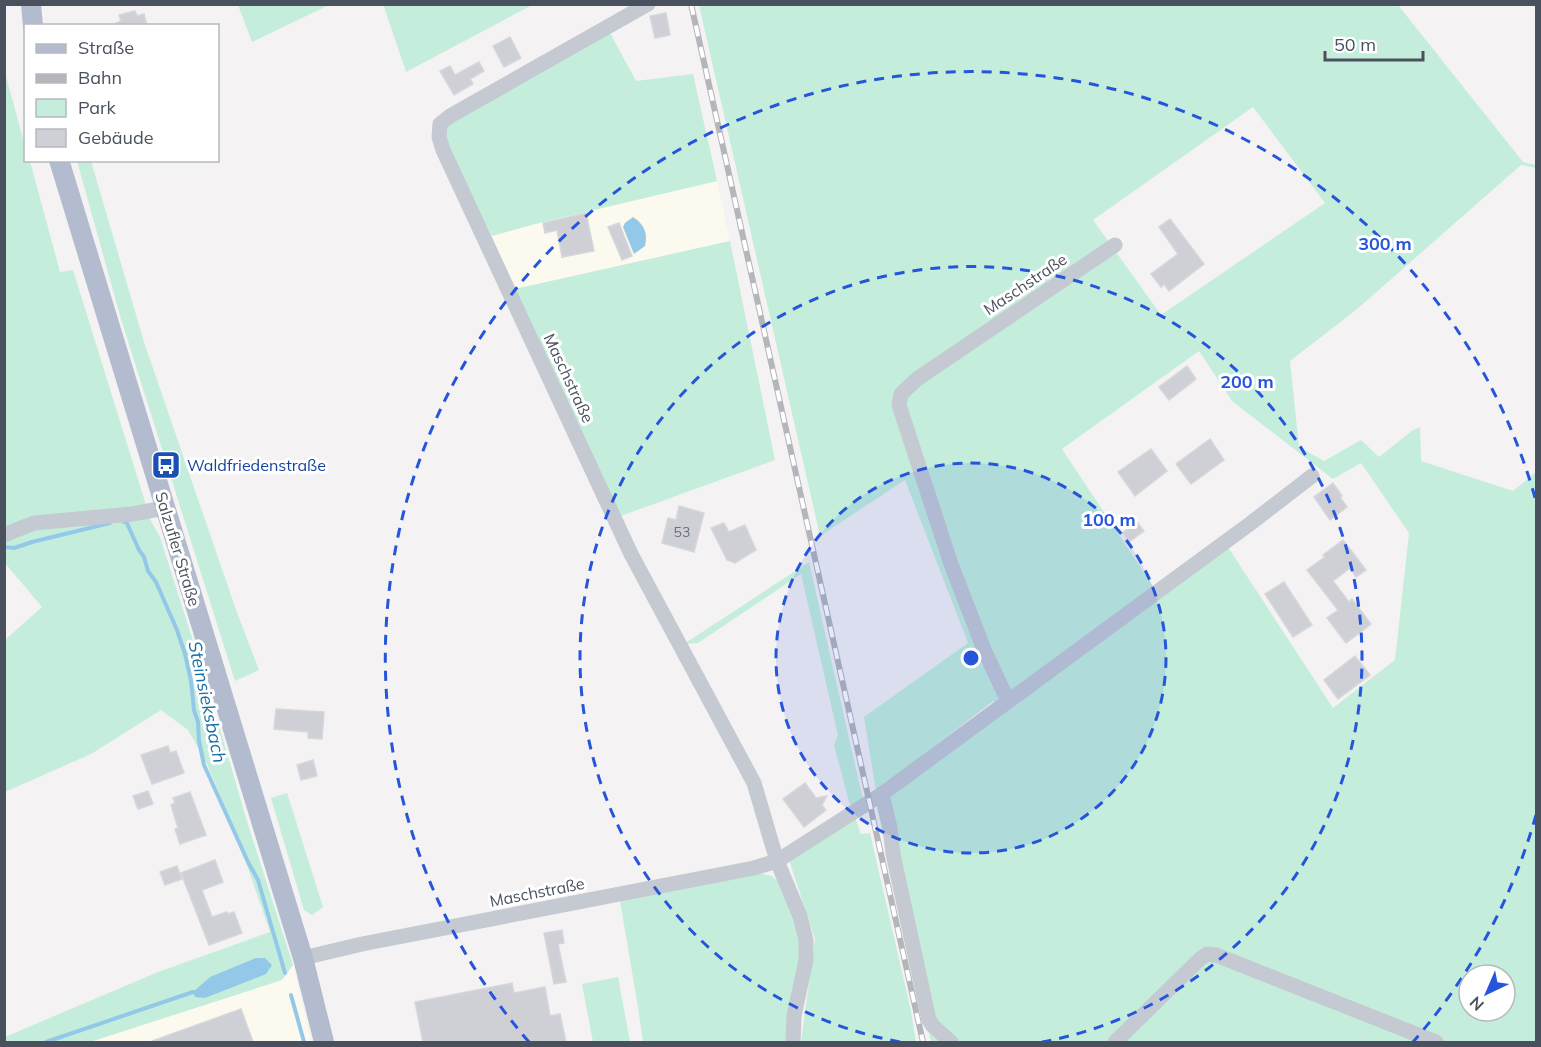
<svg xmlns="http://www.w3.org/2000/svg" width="1541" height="1047" viewBox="0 0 1541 1047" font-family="Mulish,sans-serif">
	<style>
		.commercial { fill: #fcfaee }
		.green { fill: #c4eedb; fill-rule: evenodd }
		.water { fill: #94c8e8 }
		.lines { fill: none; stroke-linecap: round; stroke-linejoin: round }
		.stream { stroke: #94c8e8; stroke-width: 4 }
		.building { fill: #cfd0d6; stroke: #d6d7dc; stroke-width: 1.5 }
		.minor { stroke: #c4c9d2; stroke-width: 15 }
		.major { stroke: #b3bcce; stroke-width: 20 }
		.rail-casing { stroke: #b4b6bb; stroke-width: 6 }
		.rail { stroke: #fff; stroke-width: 4; stroke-dasharray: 11; stroke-linecap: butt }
		.ring { fill: none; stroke: #2555db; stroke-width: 3; stroke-dasharray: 10 8 }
		.labels { text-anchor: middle; stroke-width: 6; stroke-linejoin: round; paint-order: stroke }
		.number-label { font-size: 14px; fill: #6b717c }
		.street-label { font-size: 16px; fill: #4a515e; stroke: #fff }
		.transit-label { font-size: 16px; fill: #164399; stroke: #fff; text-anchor: start }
		.water-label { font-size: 18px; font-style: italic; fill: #156fa6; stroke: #fff }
		.centre { fill: #2555db; stroke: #fff; stroke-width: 3 }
		.ring-label { font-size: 18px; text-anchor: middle; font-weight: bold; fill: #2555db; stroke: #fff; stroke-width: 6; stroke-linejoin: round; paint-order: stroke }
	</style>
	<rect width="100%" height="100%" fill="#f4f2f2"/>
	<!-- commercial -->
	<g class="commercial">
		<polygon points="717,181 730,241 515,289 492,236 539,223"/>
		<polygon points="293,965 311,1042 90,1042 282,980"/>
	</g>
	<!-- green -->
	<g class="green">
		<polygon points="383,4 532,4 532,5 406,72"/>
		<polygon points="238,5 329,5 252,42"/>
		<path d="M699 5H1398L1523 162 1536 165V168L1521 165 1356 310 1290 361 1299 447 1324 461 1361 440 1379 457 1413 430 1420 427 1421 461 1513 491 1536 472V1042H931L876 804 1003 710 993 701 876 791 864 717 968 643 905 480 820 536ZM1253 107 1325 203 1161 315 1093 220ZM1199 351 1232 401 1333 479 1361 463 1409 533 1395 660 1333 708 1222 538 1153 586 1062 449ZM1469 975H1505V1011H1469Z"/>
		<polygon points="609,31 636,81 693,74 717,181 539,223 492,236 473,200 446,140 446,130 452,120"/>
		<polygon points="4,69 25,146 26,160 30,161 60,272 73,270 151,521 160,537 207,685 249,828 293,965 282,980 90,1042 5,1042 5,1037 158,972 270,932 234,828 206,762 188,730 161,710 91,754 5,792 5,640 42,607 5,563"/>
		<polygon points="77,161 91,161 144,342 235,607 259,670 235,681 121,319"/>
		<polygon points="730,241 775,460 618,517 515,289"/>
		<polygon points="809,562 863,800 850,805 834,745 838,735 801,574 698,643 684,644"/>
		<polygon points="287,793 323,907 312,915 304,910 271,798"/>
		<polygon points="854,815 861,834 870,833 911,1011 916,1042 801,1042 815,939 789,860"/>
		<polygon points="758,873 772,876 785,888 803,955 792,1042 643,1042 638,1007 620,901"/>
		<polygon points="618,977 630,1042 593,1042 582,984"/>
	</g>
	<!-- water -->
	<g class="water">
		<path d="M633 217C644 224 648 233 645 246L634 254 623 227 625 223Z"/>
		<polygon points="256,958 265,958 272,965 266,974 205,998 195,997 193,992 210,977"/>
	</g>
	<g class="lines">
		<!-- stream -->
		<g class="stream">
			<polyline points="124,522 126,521 139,550 144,557 148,571 156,582 177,630 185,654 191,681 194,710 198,722 199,741 204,765 248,862 258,880 285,973"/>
			<polyline points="4,547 14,548 32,542 110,523"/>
			<polyline points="291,995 304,1042"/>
			<polyline points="46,1042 193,992"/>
		</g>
	</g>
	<!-- building -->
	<g class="building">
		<polygon points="135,11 137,16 144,14 147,26 116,26 116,23 121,21 119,15"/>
		<polygon points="666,13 670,35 655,38 650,16"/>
		<polygon points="510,37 521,58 504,67 493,46"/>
		<polygon points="479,62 484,71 470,79 473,84 454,95 440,71 450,66 455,75"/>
		<polygon points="586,213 594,251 562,257 557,230 545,233 543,223"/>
		<polygon points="1170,219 1204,264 1169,291 1164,284 1161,287 1151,274 1178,254 1159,227"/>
		<polygon points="619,223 632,256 622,260 608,227"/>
		<polygon points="1187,366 1196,379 1169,400 1159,387"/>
		<polygon points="1210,439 1224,460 1191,484 1176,464"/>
		<polygon points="1151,449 1167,471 1135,496 1118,472"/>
		<polygon points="1333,483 1342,496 1340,497 1347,507 1330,520 1314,497"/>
		<polygon points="679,506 704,513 694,552 662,543 668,518 676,520"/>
		<polygon points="1137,522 1144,531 1129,542 1122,533"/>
		<polygon points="724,523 729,532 745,525 756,550 735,563 727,560 711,528"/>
		<polygon points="1343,540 1366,570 1356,577 1350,568 1333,581 1349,602 1352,599 1371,624 1346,643 1327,618 1338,610 1307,570 1325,557 1323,555"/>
		<polygon points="1284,582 1312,625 1293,637 1265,594"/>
		<polygon points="1355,656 1370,675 1338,699 1324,680"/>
		<polygon points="276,709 324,712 322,739 308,738 308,732 274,729"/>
		<polygon points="168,746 170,753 176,751 184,773 152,784 141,755"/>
		<polygon points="313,760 317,776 301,780 297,765"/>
		<polygon points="805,783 816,798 827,796 822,805 826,810 804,827 783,799"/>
		<polygon points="148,791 153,804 138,809 133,796"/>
		<polygon points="190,792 206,835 180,844 175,829 178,828 171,805 175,803 173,798"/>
		<polygon points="215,860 223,882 202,890 212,917 227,912 228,914 234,912 242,933 209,945 181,873"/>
		<polygon points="177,866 182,879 165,885 160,872"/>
		<polygon points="562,930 564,943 558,944 566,982 554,984 544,933"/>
		<polygon points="512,983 514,993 545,987 550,1016 560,1014 566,1042 423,1042 415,1002"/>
		<polygon points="241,1009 253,1042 152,1042 152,1041"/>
	</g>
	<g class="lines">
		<!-- minor -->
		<g class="minor">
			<polyline points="648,4 450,116 440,124 439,137 443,150 631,554 754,783 777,861 800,916 806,940 806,960 794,1016 793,1042"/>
			<polyline points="4,535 34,523 132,514 165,508"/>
			<polyline points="1008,701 985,652 951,564 899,405 901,394 917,379 1115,245"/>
			<polyline points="882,794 890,828 893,854 929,1020 933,1026 951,1042"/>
			<polyline points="303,958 362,944 754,868 777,861 882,794 1251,523 1312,476"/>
			<polyline points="1115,1042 1200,959 1207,954 1216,955 1436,1042"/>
		</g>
		<!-- major -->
		<g class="major">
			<polyline points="31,4 33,26"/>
			<polyline points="59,160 303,958 324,1042"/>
		</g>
		<!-- rail casing -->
		<g class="rail-casing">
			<polyline id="rail" points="691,4 923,1042"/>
		</g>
		<!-- rail -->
		<use href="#rail" class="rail"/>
	</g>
	<!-- distance rings -->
	<circle cx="971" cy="658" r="195" fill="#2555db" fill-opacity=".12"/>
	<g class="ring">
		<circle cx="971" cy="658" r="195"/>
		<path d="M900 1042A391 391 0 1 1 1042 1042"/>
		<path d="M1536 815A586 586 0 0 1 1413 1042M529 1042A586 586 0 1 1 1536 501"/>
	</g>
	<!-- icons -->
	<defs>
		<g id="bus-square" transform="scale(1.5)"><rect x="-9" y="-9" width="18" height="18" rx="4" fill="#1a4fb4" stroke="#fff"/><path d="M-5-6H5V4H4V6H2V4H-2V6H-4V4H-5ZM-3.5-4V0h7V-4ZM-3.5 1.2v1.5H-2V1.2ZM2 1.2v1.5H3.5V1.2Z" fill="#fff"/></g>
	</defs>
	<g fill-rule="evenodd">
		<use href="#bus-square" x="166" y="465"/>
	</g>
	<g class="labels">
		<!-- number labels -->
		<g class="number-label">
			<text x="682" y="537">53</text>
		</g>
		<!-- street labels -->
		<g class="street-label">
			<text transform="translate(1025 284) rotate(-34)" y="6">Maschstraße</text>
			<text transform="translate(569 378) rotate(65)" y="6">Maschstraße</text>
			<text transform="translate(178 549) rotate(73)" y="6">Salzufler Straße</text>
			<text transform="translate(537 892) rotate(-11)" y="6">Maschstraße</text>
		</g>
		<!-- transit labels -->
		<g class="transit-label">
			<text x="187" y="471">Waldfriedenstraße</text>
		</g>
		<!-- water labels -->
		<g class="water-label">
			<text transform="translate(207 702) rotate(78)" y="6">Steinsieksbach</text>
		</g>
	</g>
	<circle cx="971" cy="658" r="9" class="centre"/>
	<g class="ring-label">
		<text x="1385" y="250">300 m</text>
		<text x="1247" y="388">200 m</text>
		<text x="1109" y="526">100 m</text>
	</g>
	<!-- border -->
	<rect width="1541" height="1047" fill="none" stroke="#4a515e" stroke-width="12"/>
	<!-- legend -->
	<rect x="24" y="24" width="195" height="138" fill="#ffffff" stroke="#b7b9bf" stroke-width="1.5"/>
	<rect x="36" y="44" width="30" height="9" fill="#b3bcce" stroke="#b7b9bf" stroke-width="1.5"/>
	<text x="78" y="54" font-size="18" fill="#4a515e">Straße</text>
	<rect x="36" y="74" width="30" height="9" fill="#b4b6bb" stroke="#b7b9bf" stroke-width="1.5"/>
	<text x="78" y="84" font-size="18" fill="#4a515e">Bahn</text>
	<rect x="36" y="99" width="30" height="18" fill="#c4eedb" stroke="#b7b9bf" stroke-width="1.5"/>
	<text x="78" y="114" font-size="18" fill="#4a515e">Park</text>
	<rect x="36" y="129" width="30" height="18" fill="#cfd0d6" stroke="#b7b9bf" stroke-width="1.5"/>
	<text x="78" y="144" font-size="18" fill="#4a515e">Gebäude</text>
	<!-- north arrow -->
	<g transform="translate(1487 993) rotate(224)"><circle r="28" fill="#ffffff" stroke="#b7b9bf" stroke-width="1.5"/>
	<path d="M0-4.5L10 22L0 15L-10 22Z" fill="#2555db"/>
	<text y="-9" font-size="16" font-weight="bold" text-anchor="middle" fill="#4a515e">N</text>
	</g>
	<!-- scale -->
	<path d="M1325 51v9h98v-9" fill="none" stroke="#4a515e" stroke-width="3"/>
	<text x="1334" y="51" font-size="18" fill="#4a515e" stroke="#ffffff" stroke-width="4.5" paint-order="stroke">50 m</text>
</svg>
